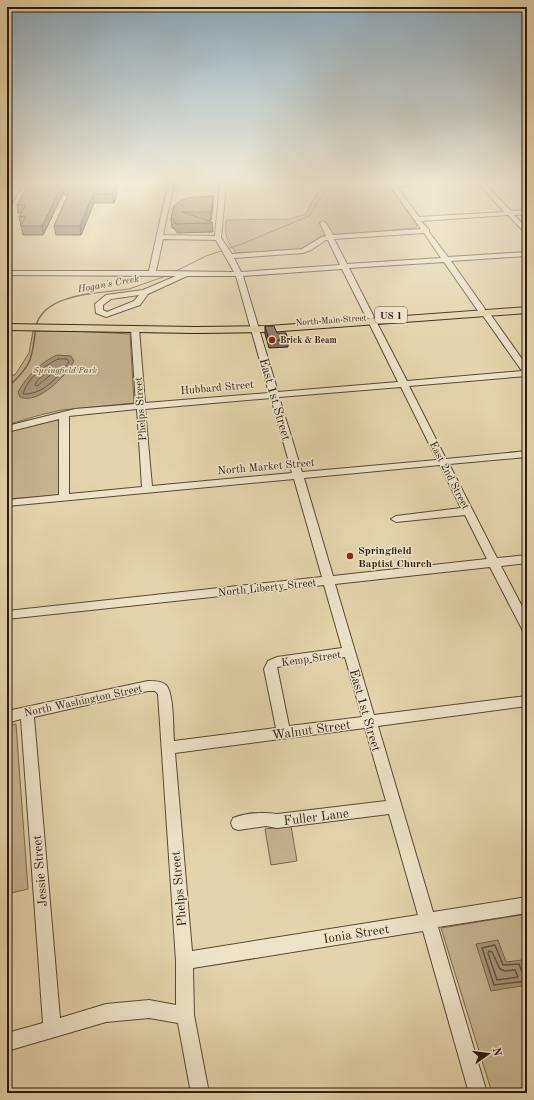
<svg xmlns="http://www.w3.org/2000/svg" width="534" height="1100" viewBox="0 0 534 1100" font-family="'Old Standard TT',serif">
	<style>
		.green { fill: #c4b590; stroke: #78684f }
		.water { fill: #a49676; stroke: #74654c }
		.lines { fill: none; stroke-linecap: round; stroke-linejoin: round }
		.shore-far1 { stroke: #685842; stroke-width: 1 }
		.shore { stroke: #685842; stroke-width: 1.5 }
		.stream-far1 { stroke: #74654c; stroke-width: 1 }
		.stream { stroke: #74654c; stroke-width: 1.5 }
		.minor-casing { stroke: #594a35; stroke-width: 2 }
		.major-casing { stroke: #2b1b0e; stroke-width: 2 }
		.minor { fill: #ede4c8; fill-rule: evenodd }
		.major { fill: #e3d5ab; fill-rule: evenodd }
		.wall { fill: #786b53; stroke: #2b1b0e }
		.shaded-wall { fill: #615743; stroke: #2b1b0e }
		.building { fill: #8b7c60; stroke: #2b1b0e }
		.poi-dot { fill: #8f2418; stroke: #ede4c8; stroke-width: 1.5 }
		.labels { text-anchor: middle; stroke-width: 3; stroke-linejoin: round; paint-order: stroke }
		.far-street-label { font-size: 9px; fill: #2b1b0e; stroke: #ede4c8 }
		.far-poi-label { font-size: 9px; font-weight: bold; fill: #2b1b0e; stroke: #ede4c8; text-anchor: start }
		.far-park-label { font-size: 9px; font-style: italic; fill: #594935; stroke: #ede4c8 }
		.far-water-label { font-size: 10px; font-style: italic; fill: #5b4c38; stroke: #ede4c8 }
		.shield { fill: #ede4c8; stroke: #655746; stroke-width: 1 }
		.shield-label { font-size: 10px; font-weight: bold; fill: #2b1b0e }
		.street-label { font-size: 11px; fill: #2b1b0e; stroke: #ede4c8 }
		.poi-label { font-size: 11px; font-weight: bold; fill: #2b1b0e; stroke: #ede4c8; text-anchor: start }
		.near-street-label { font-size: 13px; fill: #2b1b0e; stroke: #ede4c8 }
	</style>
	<rect width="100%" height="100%" fill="#e3d5ab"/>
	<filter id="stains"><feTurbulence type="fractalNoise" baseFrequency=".005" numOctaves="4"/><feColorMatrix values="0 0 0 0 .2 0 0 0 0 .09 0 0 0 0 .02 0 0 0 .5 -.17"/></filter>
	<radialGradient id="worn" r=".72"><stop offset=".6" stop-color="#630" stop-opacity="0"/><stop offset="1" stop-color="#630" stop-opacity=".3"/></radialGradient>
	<!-- green -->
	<g class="green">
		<path d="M316 184H388L417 225 416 228 321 236 303 248 293 251 236 253C226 240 225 236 226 220L289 219 306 214 311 204 323 185Z"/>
		<polygon points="33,331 73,331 130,334 134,403 62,410 40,415 7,425 7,375 15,375 29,353"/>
		<polygon points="60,418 60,495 7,499 7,432"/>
		<polygon points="16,724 28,889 7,894 7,726"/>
		<polygon points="291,826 297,861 271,865 265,829"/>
		<polygon points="527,914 527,1093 492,1093 441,928"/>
	</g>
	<!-- water -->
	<g class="water">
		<path d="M57 355 71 356 74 361C66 376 38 405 20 397L18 392C26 377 41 362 57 355Z"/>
		<polygon points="498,940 506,962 522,960 527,974 527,985 491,991 476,944"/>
	</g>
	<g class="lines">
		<!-- shore-far1 -->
		<g class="shore-far1">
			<path d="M58 359H67L69 362C58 377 43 395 23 394 27 378 44 366 58 359Z"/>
			<polygon points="51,369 54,369 54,372 37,386 35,385 37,381"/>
		</g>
		<!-- shore -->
		<g class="shore">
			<polygon points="489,951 492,952 500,969 505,971 515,970 518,977 497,980 488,953"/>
			<polyline points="527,973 522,972 519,964 503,965 495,945 482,948 494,985 527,981"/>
		</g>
		<!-- stream-far1 -->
		<g class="stream-far1">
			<polyline points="174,272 206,256 242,244 309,216 329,185 332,184"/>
			<polyline points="87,294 129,289 166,276"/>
		</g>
		<!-- stream -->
		<path class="stream" d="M7 388C15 380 24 373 29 362 34 351 34 338 36 326 42 302 73 296 94 293"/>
		<!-- minor casing -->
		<g class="minor-casing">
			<path id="minor" d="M168 184H174L163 235 215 236 220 184H226L221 238 232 254 302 249 322 237 326 236 320 223 323 221 326 223 333 235 421 229 391 187 394 184H410L409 185 397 187 419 217 504 212 479 184H485L511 211 527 210V214L514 215 527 228V234L525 233 508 215 421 221 429 230V232L448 257 527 252V256L451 261 485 309 484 311H478L444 262 349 268 374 317 372 319 376 321 407 381 522 371 481 313 485 311H488L527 366V376L409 386 446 459 527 451V457L449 464 497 558 527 555V563L501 566 527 616V633L523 631 490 567 335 584 374 715 527 696V706L378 726 433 912 527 897V913L438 927 487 1093H469L423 931 193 968 194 1015 209 1093H191L178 1023 149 1018 106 1022 7 1051V1033L43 1023 21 719 7 723V711L148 681C154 681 162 681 166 685 174 693 173 729 174 741L276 728 264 669 268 661 277 657 342 648 324 585 7 619V611L322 577 294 479 7 506V500L59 495V419L7 432V426L75 409 136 404 131 329 132 327H138L139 329 145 403 269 393 236 276H187L148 294 140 305 106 317 96 313 95 304 106 295 143 290 176 276 7 275V271H149ZM424 233 441 258 347 264 334 239ZM163 239 216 240 234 272 156 271ZM326 240H328L340 265 241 272 234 258 303 253 311 250ZM342 269 366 317 370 319 368 321 398 382 278 392 243 276ZM139 295 134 301 107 312 103 310V305L111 299ZM401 387 437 460 302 472 279 397ZM271 398 292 473 152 486 145 409ZM137 409 142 487 69 494V416ZM440 465 461 508 396 516 391 519 396 522 465 515 487 559 333 576 304 478ZM345 657 362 717 289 726 277 667ZM148 691H155L158 694 176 961V1005L149 1000 106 1004 60 1018 34 717ZM365 728 386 801 277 814C263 812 246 813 233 818L231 823 233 828 238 830 266 826 277 828 389 814 418 915 192 951 175 753Z"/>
		</g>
		<!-- major casing -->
		<g class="major-casing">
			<g id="major">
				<polygon points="15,184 23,184 10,205 7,205 7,197"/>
				<polygon points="527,307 527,313 269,332 196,333 7,330 7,324 196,327 269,326"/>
			</g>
		</g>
		<!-- minor -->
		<use href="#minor" class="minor"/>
		<!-- major -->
		<use href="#major" class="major"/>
	</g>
	<!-- wall -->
	<g class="wall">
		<polygon points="29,184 119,187 114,203 94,203 81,235 56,235 54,226 68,196 63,194 43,235 23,235 19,217 21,213 18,213 17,205"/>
		<polygon points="213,205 211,220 208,221 212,222 213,232 177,233 174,228 172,228 171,219 174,206"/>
		<polygon points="265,326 288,339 288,347 269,348 265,334"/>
	</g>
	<!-- shaded-wall -->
	<g class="shaded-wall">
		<polygon points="116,184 119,184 119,187 114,203 112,194"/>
		<polygon points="62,186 63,194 43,235 42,226"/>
		<polygon points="93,194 94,203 81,235 80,226"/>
		<polygon points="213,196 213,205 211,220 211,212"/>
	</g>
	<!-- building -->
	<g class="building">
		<polygon points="29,184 116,184 112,194 93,194 80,226 54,226 70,190 62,186 42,226 21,226 26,216 19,217 26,205 17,205"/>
		<polygon points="213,196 211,212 182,212 212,222 212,223 176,224 173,219 171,219 174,206 180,201 188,198"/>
		<polygon points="265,326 274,326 277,333 286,333 288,339 269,341"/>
	</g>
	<!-- sky -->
	<linearGradient id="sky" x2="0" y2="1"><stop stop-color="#8da8ba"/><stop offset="0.54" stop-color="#f2ecd9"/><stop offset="1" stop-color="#f2ecd9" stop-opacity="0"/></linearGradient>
	<rect width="534" height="338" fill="url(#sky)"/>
	<!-- markers -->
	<g class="poi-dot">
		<circle cx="272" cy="340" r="4"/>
		<circle cx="350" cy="556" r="4"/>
	</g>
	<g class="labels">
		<!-- far-street labels -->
		<g class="far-street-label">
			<text transform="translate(331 320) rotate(-4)" y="3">North Main Street</text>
		</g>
		<!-- far-poi labels -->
		<g class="far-poi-label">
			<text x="280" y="343">Brick &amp; Beam</text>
		</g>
		<!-- far-park labels -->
		<g class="far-park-label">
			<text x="65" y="373">Springfield Park</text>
		</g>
		<!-- far-water labels -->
		<g class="far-water-label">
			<text transform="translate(108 283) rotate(-10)" y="4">Hogan's Creek</text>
		</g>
		<!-- shield labels -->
		<rect class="shield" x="375" y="307" width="32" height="16" rx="3"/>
		<g class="shield-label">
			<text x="391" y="319">US 1</text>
		</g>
		<!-- street labels -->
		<g class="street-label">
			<text transform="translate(217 387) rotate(-5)" y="4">Hubbard Street</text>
			<text transform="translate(140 409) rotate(-94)" y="4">Phelps Street</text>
			<text transform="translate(266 466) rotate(-5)" y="4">North Market Street</text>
			<text transform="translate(450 475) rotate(63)" y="4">East 2nd Street</text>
			<text transform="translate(267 587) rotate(-6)" y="4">North Liberty Street</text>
			<text transform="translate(311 658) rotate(-8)" y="4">Kemp Street</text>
			<text transform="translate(83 700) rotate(-12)" y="4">North Washington Street</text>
		</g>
		<!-- poi labels -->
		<g class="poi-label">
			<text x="358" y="554">Springfield<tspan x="358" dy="13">Baptist Church</tspan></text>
		</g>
		<!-- near-street labels -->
		<g class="near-street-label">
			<text transform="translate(276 399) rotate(74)" y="5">East 1st Street</text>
			<text transform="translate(366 710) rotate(74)" y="5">East 1st Street</text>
			<text transform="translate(311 729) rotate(-8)" y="5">Walnut Street</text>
			<text transform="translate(316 816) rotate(-7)" y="5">Fuller Lane</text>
			<text transform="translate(39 871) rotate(-95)" y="5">Jessie Street</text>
			<text transform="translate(178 889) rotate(-95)" y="5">Phelps Street</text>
			<text transform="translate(356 933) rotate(-9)" y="5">Ionia Street</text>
		</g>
	</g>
	<!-- margin -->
	<rect width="534" height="1100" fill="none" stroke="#e3d5ab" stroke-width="24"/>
	<rect x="8" y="8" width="518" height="1084" fill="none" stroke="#2b1b0e" stroke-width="2"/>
	<rect x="12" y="12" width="510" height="1076" fill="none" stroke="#2b1b0e"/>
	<!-- north arrow -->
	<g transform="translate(488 1054) rotate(76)" stroke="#ede4c8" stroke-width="3" paint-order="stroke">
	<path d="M0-3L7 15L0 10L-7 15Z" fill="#2b1b0e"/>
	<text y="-6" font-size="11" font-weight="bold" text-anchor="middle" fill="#2b1b0e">N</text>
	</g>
	<rect width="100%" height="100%" filter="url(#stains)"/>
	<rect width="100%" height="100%" fill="url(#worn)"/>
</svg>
